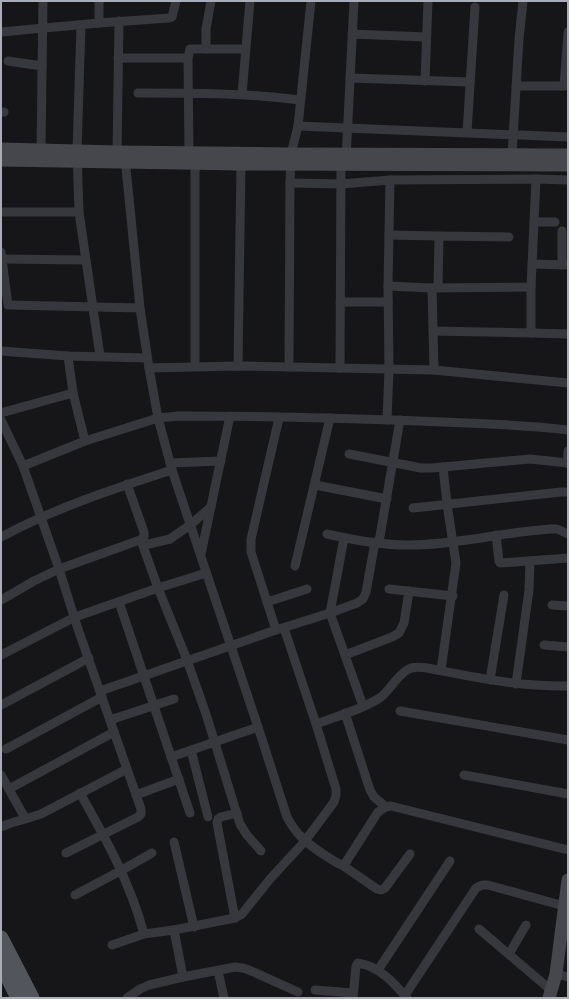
<svg xmlns="http://www.w3.org/2000/svg" width="569" height="999" viewBox="0 0 569 999" font-family="'IBM Plex Sans',sans-serif">
	<style>
		.lines { fill: none; stroke-linecap: round; stroke-linejoin: round }
		.street { stroke: #37383d; stroke-width: 9 }
		.secondary { stroke: #45474d; stroke-width: 13 }
		.primary { stroke: #53555c; stroke-width: 15 }
	</style>
	<rect width="100%" height="100%" fill="#161618"/>
	<g class="lines">
		<!-- street -->
		<g class="street">
			<polyline points="99,1 99,23 169,18 172,17 176,1"/>
			<polyline points="81,25 77,151 79,212 100,356"/>
			<polyline points="1,32 99,23"/>
			<polyline points="352,34 426,37"/>
			<polyline points="206,49 206,29 211,1"/>
			<polyline points="118,58 188,58"/>
			<polyline points="8,61 42,66"/>
			<polyline points="350,78 470,82"/>
			<polyline points="425,81 428,1"/>
			<polyline points="516,86 564,86 568,32"/>
			<path d="M138 93C192 93 246 93 300 100"/>
			<polyline points="242,94 250,1"/>
			<polyline points="1,112 4,112"/>
			<polyline points="298,126 568,137"/>
			<polyline points="467,132 475,7"/>
			<polyline points="41,149 43,1"/>
			<polyline points="117,152 119,21"/>
			<polyline points="189,153 188,58 190,49 245,49"/>
			<polyline points="512,154 519,39 523,1"/>
			<path d="M125 158 140 308 149 368 158 418 172 470 258 727 287 817C296 835 309 845 326 856 331 859 336 863 342 865L346 862 378 812 386 807 391 806 568 850"/>
			<polyline points="346,159 354,1"/>
			<polyline points="290,183 341,184 390,180 536,179 568,180"/>
			<polyline points="1,212 79,212"/>
			<polyline points="534,222 555,222"/>
			<polyline points="389,235 439,236"/>
			<polyline points="1,252 8,305 140,308"/>
			<polyline points="2,259 86,260"/>
			<polyline points="532,264 568,265"/>
			<polyline points="562,265 562,231"/>
			<polyline points="388,286 390,180"/>
			<polyline points="438,287 439,236 509,237"/>
			<polyline points="432,288 434,370"/>
			<polyline points="340,302 388,302"/>
			<polyline points="433,331 531,333 531,287"/>
			<polyline points="531,333 568,334"/>
			<polyline points="1,351 68,356 147,358"/>
			<polyline points="68,356 73,393 85,441"/>
			<polyline points="195,366 195,158"/>
			<polyline points="238,366 241,164"/>
			<polyline points="289,367 290,183 291,154 298,126 311,1"/>
			<polyline points="149,368 238,366 434,370 568,383"/>
			<polyline points="340,368 341,164"/>
			<polyline points="1,413 73,393"/>
			<polyline points="1,420 23,466 59,569 34,581 1,600"/>
			<polyline points="387,420 389,369 388,286 432,288 531,287 536,179"/>
			<polyline points="349,454 421,468 432,468 530,459 568,463"/>
			<polyline points="170,463 221,461"/>
			<polyline points="567,463 568,451"/>
			<path d="M23 466 85 441 158 418 179 416C259 416 339 418 419 421 469 423 518 424 568 430"/>
			<polyline points="315,485 387,499"/>
			<polyline points="413,508 561,492 568,492"/>
			<path d="M327 534C353 540 381 545 408 545 456 545 503 532 551 529H557L568 534"/>
			<polyline points="496,535 499,561 500,563 568,558"/>
			<path d="M1 537C55 508 113 489 172 470"/>
			<polyline points="344,538 330,613 363,706"/>
			<polyline points="379,542 400,420"/>
			<polyline points="149,544 170,539 190,525 211,507"/>
			<polyline points="201,554 230,416"/>
			<polyline points="295,566 330,418"/>
			<polyline points="206,573 158,588 187,660 206,714 240,824 247,835 261,851"/>
			<polyline points="389,589 453,596"/>
			<polyline points="119,602 190,813"/>
			<polyline points="267,602 307,589"/>
			<polyline points="552,605 568,606"/>
			<polyline points="276,630 251,552 251,539 279,418"/>
			<polyline points="544,645 568,647"/>
			<polyline points="1,655 75,617 158,588 143,546"/>
			<polyline points="345,655 392,637 399,633 404,623 409,591"/>
			<polyline points="441,670 456,563 447,504 443,467"/>
			<polyline points="490,680 504,595"/>
			<polyline points="516,684 529,590 530,561"/>
			<polyline points="100,691 276,630 330,613 357,603 363,599 366,592 375,542"/>
			<polyline points="1,705 89,658"/>
			<polyline points="400,711 568,740"/>
			<polyline points="345,713 370,790 374,797 386,807"/>
			<polyline points="110,720 174,699"/>
			<path d="M316 724C337 716 364 709 381 697 391 689 396 677 407 670 413 666 421 667 427 668 474 677 520 687 568 686"/>
			<polyline points="6,749 102,697"/>
			<polyline points="191,750 208,817"/>
			<polyline points="171,757 258,727"/>
			<polyline points="1,775 25,818"/>
			<polyline points="464,775 568,794"/>
			<polyline points="9,789 114,732"/>
			<path d="M80 793C106 839 130 882 144 934"/>
			<polyline points="136,795 179,779"/>
			<path d="M1 827C14 821 27 819 41 814L127 769"/>
			<polyline points="174,842 194,927"/>
			<polyline points="66,853 138,817 141,814 141,809 78,629 59,569 140,540 144,537 144,532 127,484"/>
			<polyline points="342,865 377,889 381,890 385,888 410,854"/>
			<polyline points="75,895 122,870 152,853"/>
			<polyline points="235,918 217,823 218,819 221,817 237,813"/>
			<polyline points="479,929 552,991"/>
			<polyline points="112,945 144,934 174,930"/>
			<polyline points="509,954 526,925"/>
			<polyline points="378,970 450,861"/>
			<polyline points="218,971 224,998"/>
			<polyline points="556,974 568,977"/>
			<polyline points="183,977 174,930 235,918 242,914 270,879 305,841 334,802 336,795 336,789 316,724 284,628"/>
			<polyline points="315,990 353,993"/>
			<polyline points="405,995 476,888 482,885 488,885 564,906"/>
			<polyline points="127,998 140,989 149,985 183,977 235,967 243,968 249,970 298,992"/>
			<path d="M353 998 356 966 358 963C379 966 394 983 407 998"/>
		</g>
		<!-- secondary -->
		<g class="secondary">
			<polyline points="1,149 117,152 291,154 568,155"/>
			<polyline points="1,160 241,164 568,165"/>
			<polyline points="549,998 556,974 568,880"/>
		</g>
		<!-- primary -->
		<g class="primary">
			<polyline points="1,938 32,998"/>
			<polyline points="1,964 18,998"/>
		</g>
	</g>
	<!-- border -->
	<rect width="569" height="999" fill="none" stroke="#a8adb8" stroke-width="4"/>
</svg>
